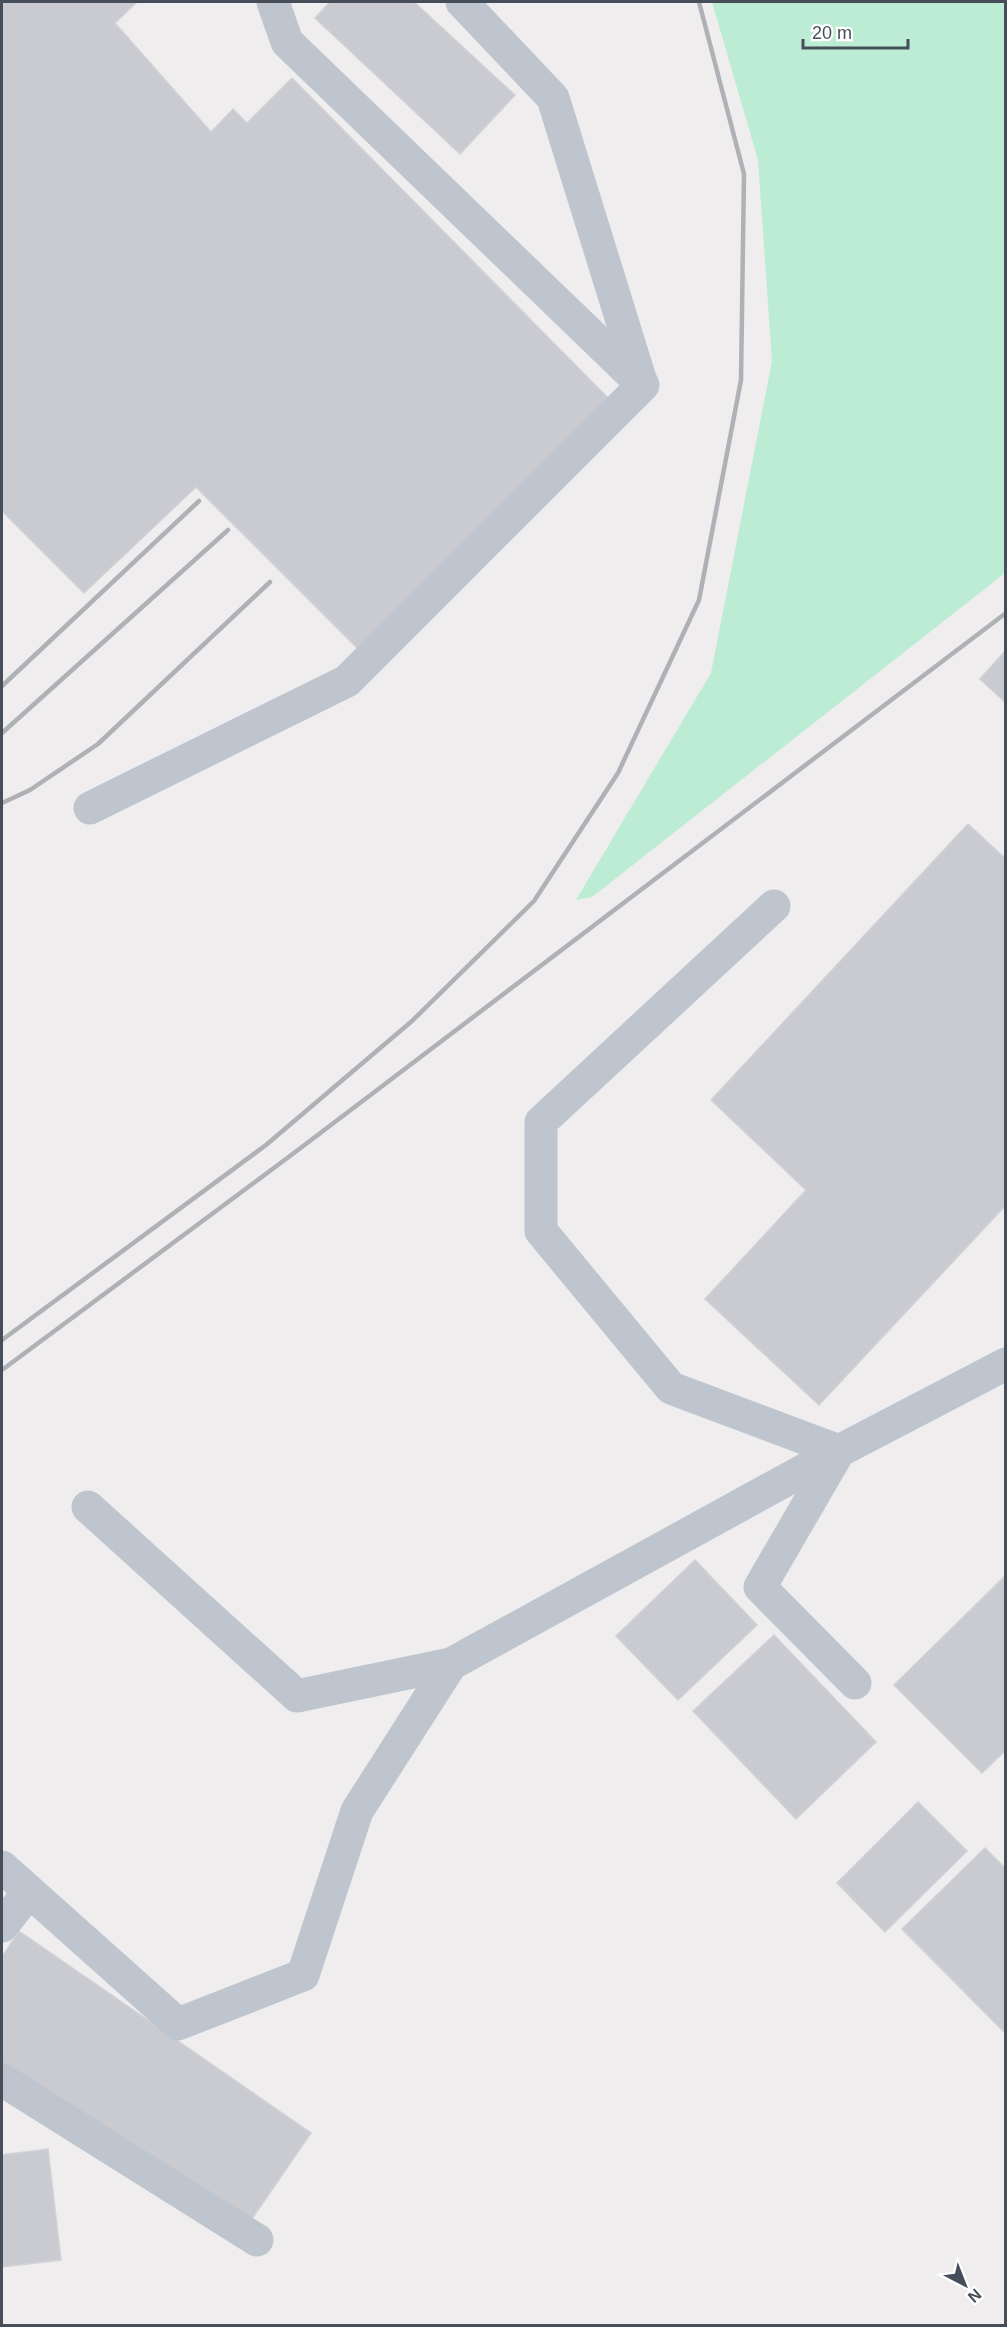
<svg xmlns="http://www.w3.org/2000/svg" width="1007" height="2327" viewBox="0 0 1007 2327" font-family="Arial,sans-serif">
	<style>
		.green { fill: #bcecd4 }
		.building { fill: #cacbd1; stroke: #d1d2d8; stroke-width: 1.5 }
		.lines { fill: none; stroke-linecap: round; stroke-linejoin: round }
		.minor { stroke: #bec5ce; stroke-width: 33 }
		.rail { stroke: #afb1b7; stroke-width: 4.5 }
	</style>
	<rect width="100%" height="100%" fill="#efeded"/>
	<!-- green -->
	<polygon class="green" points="712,2 1005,2 1005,573 592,897 576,900 711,673 772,361 758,160"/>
	<!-- building -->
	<g class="building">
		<polygon points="2,2 137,2 115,23 211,132 233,109 247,123 292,78 612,402 359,650 196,487 84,593 2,511"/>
		<polygon points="330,2 414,2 515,95 460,154 315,18"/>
		<polygon points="1006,650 1006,703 980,679"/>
		<polygon points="968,824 1006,859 1006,1205 819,1405 705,1299 806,1190 711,1100"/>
		<polygon points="695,1560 757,1625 678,1700 616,1636"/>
		<polygon points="1006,1575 1006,1750 982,1773 894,1685"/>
		<polygon points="774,1635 876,1742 796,1819 693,1711"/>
		<polygon points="918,1802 967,1851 885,1932 837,1883"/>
		<polygon points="985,1848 1006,1869 1006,2034 902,1929"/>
		<polygon points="19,1931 311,2133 236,2242 2,2080 2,1957"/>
		<polygon points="48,2149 61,2260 2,2267 2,2155"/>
	</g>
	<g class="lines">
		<!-- minor -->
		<g class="minor">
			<polyline points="462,2 553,98 641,382"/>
			<polyline points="90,808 347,681 643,385 287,42 273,2"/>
			<polyline points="774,906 541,1122 541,1231 671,1388 839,1451"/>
			<polyline points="839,1451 760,1587 855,1683"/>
			<polyline points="88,1507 297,1696 451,1664 839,1451 1006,1364"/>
			<polyline points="2,1867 178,2024 303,1975 357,1811 451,1664"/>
			<polyline points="2,1926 29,1892"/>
			<polyline points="2,2080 257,2240"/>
		</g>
		<!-- rail -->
		<g class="rail">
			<polyline points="2,686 199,501"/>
			<polyline points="2,733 228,530"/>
			<polyline points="2,803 30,790 98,744 270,582"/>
			<polyline points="2,1340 266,1145 412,1021 534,901 618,773 699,600 741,380 744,174 699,2"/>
			<polyline points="2,1370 294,1153 1006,613"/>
		</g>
	</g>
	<!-- border -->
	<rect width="1007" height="2327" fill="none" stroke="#464e59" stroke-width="6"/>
	<!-- north arrow -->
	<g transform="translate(965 2285) rotate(138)" stroke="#ffffff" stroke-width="4.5" paint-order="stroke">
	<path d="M0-4.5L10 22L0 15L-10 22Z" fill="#464e59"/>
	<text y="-9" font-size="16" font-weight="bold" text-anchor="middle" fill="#464e59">N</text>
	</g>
	<!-- scale -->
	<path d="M803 39v9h105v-9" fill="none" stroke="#464e59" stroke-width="3"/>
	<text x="812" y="39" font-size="18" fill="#464e59" stroke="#ffffff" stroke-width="4.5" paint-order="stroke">20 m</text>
</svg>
